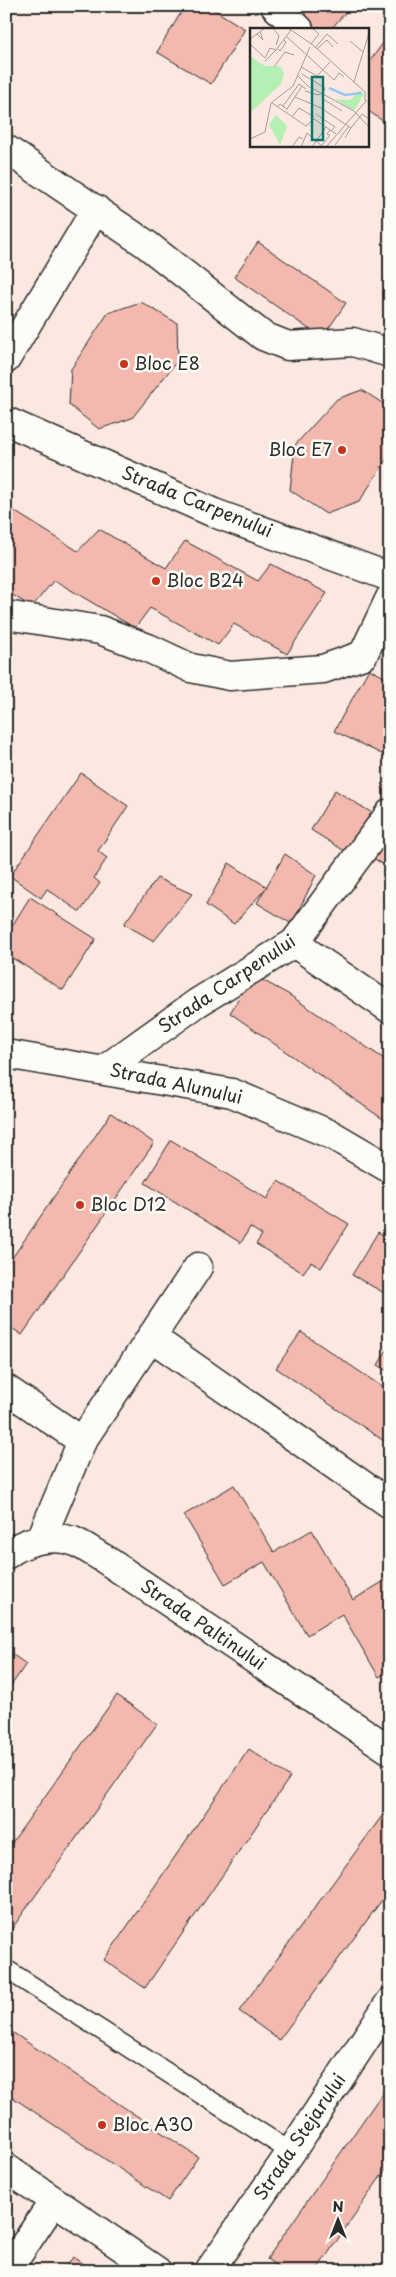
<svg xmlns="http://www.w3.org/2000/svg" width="396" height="2277" viewBox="0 0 396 2277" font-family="'Playpen Sans',sans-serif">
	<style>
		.building { fill: #f3b9ae; stroke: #2b2b2b }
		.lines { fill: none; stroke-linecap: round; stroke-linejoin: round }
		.service-casing { stroke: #2b2b2b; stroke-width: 21 }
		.minor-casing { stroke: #2b2b2b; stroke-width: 31 }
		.service { stroke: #fdfcf7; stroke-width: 18 }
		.minor { stroke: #fdfcf7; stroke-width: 28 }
		.poi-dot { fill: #c8321e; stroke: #fdfcf7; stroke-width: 2 }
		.labels { text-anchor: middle; stroke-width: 5; stroke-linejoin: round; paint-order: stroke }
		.poi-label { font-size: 18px; fill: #2b2b2b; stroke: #fdfcf7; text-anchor: start }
		.street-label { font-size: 18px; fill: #2b2b2b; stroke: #fdfcf7 }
		.inset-river { fill: none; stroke: #96c6f2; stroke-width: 2.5 }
		.inset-road { fill: none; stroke: #a79c98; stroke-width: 1 }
		.view { fill: #0f766e; fill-opacity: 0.15; stroke: #0f766e; stroke-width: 2.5 }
		.inset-edge { fill: none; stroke: #2b2b2b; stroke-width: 2.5 }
	</style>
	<rect width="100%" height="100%" fill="#fae8e1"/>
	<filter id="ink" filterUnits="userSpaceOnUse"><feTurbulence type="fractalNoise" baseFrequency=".02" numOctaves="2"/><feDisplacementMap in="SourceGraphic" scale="10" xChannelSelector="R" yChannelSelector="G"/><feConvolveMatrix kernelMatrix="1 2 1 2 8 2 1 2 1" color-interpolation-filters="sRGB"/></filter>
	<g filter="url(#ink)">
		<!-- building -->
		<g class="building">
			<polygon points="185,6 208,6 245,29 211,84 157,52"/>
			<polygon points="278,6 351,6 331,29 304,29"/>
			<polygon points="386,39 390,42 390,126 367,110 367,65"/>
			<polygon points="258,242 346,303 322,338 234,277"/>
			<polygon points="141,302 177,323 178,360 132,418 99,429 69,405 71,369 108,313"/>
			<polygon points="362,390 390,408 390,454 359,502 326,514 290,490 295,445 337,399"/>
			<polygon points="6,506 78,551 99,529 166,568 185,541 258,581 271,564 327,593 287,654 234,624 218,645 150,608 135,628 54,580 32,607 6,591"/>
			<polygon points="369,669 390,680 390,758 334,731"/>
			<polygon points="81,773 128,806 98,851 107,858 94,878 100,883 80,912 47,889 41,898 10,876"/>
			<polygon points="335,790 377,816 351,855 311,830"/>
			<polygon points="390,821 390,868 369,856"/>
			<polygon points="285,854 316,875 292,924 257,903"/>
			<polygon points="229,863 267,887 234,924 206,905"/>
			<polygon points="157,878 192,894 154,941 124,924"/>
			<polygon points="30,897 96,939 63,990 6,954 6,922 12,926"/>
			<polygon points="253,975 288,994 390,1063 390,1124 230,1013"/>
			<polygon points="111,1113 154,1143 22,1335 6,1324 6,1267"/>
			<polygon points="171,1140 267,1199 278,1181 349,1224 321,1268 311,1262 303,1273 256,1244 262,1235 250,1227 241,1243 145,1183"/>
			<polygon points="378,1232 390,1239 388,1295 352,1275"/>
			<polygon points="301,1332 390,1392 390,1445 276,1368"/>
			<polygon points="390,1345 390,1373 378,1365"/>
			<polygon points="234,1485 274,1552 312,1530 353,1600 389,1578 390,1671 379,1677 342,1614 307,1635 264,1562 225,1584 184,1515"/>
			<polygon points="6,1650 26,1664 6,1693"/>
			<polygon points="117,1695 157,1724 11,1930 6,1926 6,1851"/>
			<polygon points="249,1749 290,1777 145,1988 104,1960"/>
			<polygon points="390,1805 390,1889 279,2040 239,2011"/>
			<polygon points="6,2028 198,2157 168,2201 6,2093"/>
			<polygon points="390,2082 390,2163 316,2271 284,2271 267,2259"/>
			<polygon points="73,2257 93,2271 63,2271"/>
		</g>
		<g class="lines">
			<!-- service casing -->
			<g class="service-casing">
				<polyline id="service" points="6,1969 291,2152"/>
			</g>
			<!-- minor casing -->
			<g class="minor-casing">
				<g id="minor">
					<polyline points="275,6 299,29"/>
					<polyline points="6,149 146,244 263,336 288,346 353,342 390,353"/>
					<polyline points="6,359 96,209"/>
					<polyline points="6,421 214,513 390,577"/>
					<polyline points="6,615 100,630 148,648 191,668 230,676 323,669 363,655 390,598"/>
					<polyline points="294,943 390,1009"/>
					<polyline points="6,1054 232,1093 332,1135 390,1169"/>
					<polyline points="105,1069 197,1003 294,943 390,813"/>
					<polyline points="151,1337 390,1504"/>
					<polyline points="6,1389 82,1441"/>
					<polyline points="41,1539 82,1441 198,1267"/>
					<path d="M6 1555C24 1541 50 1534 73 1541 83 1545 94 1553 103 1558L390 1750"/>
					<polyline points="6,2168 157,2271"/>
					<polyline points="7,2271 54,2201"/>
					<polyline points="209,2271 291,2152 390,2002"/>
				</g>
			</g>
			<!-- service -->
			<use href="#service" class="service"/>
			<!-- minor -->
			<use href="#minor" class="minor"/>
		</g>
	</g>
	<!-- markers -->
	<g class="poi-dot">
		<circle cx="124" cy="364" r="5"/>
		<circle cx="342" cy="450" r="5"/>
		<circle cx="156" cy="581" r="5"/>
		<circle cx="80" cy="1205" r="5"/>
		<circle cx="102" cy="2125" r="5"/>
	</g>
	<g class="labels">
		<!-- poi labels -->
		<g class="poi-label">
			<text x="134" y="370">Bloc E8</text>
			<text x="332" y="456" text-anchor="end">Bloc E7</text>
			<text x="166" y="587">Bloc B24</text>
			<text x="90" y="1211">Bloc D12</text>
			<text x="112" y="2131">Bloc A30</text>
		</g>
		<!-- street labels -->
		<g class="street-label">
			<text transform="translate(197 502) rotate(22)" y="6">Strada Carpenului</text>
			<text transform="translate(227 984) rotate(-34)" y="6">Strada Carpenului</text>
			<text transform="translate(176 1084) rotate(12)" y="6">Strada Alunului</text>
			<text transform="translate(203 1625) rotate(34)" y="6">Strada Paltinului</text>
			<text transform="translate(300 2137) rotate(-56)" y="6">Strada Stejarului</text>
		</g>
	</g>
	<!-- overview -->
	<g transform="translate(250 28)">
		<rect width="119" height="119" fill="#fae8e1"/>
		<path d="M0 28 15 38H30L34 45 31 56 0 85ZM110 62 114 66 104 83 85 71 100 72ZM26 87 37 98 30 117 19 97Z" fill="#b4efb4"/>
		<path class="inset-river" d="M79 60 95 67 111 65"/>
		<path class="inset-road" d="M23 0 29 8 26 17M38 0 63 17 115 64V73M7 6 13 12 10 4M37 9 84 52M0 11 15 0M100 13 113 24M0 16 15 30 20 20 26 22 41 2M61 16 69 6 62 0M65 20 77 6 88 16M28 21 30 23 33 19 36 14 34 12M67 21 77 12 83 19M15 33 26 22M24 39 35 24 44 27M51 39 67 48 80 34M52 46 75 60 73 65M48 48 58 58 104 83 119 99M84 52 89 45 94 49M104 54 119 5M55 63 68 67 73 65M45 69 71 80 101 100 95 110M73 71 92 83M22 75 56 98 64 91 86 106M33 78 49 56 56 61M27 79 30 76 37 81 52 58M66 86 85 99 81 103M42 89 49 80 64 89M101 100 112 86 119 91M0 111 15 104 21 75 43 58 60 19M72 117 80 107 77 106 80 102M85 117 99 98M42 119 49 109 53 111M51 119 57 105 73 119M62 119 76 99M76 119 117 72"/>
		<path class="view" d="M62 49H73V112H62Z"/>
		<rect width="119" height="119" class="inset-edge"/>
	</g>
	<!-- margin -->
	<rect width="396" height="2277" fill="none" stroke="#fdfcf7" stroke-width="25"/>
	<rect x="12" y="12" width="371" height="2252" fill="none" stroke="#2b2b2b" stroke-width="2" filter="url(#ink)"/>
	<!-- north arrow -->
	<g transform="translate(338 2220)" stroke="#fdfcf7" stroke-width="4" paint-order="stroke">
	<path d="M0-4L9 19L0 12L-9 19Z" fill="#2b2b2b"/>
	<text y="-8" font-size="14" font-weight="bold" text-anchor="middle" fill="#2b2b2b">N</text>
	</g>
</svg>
